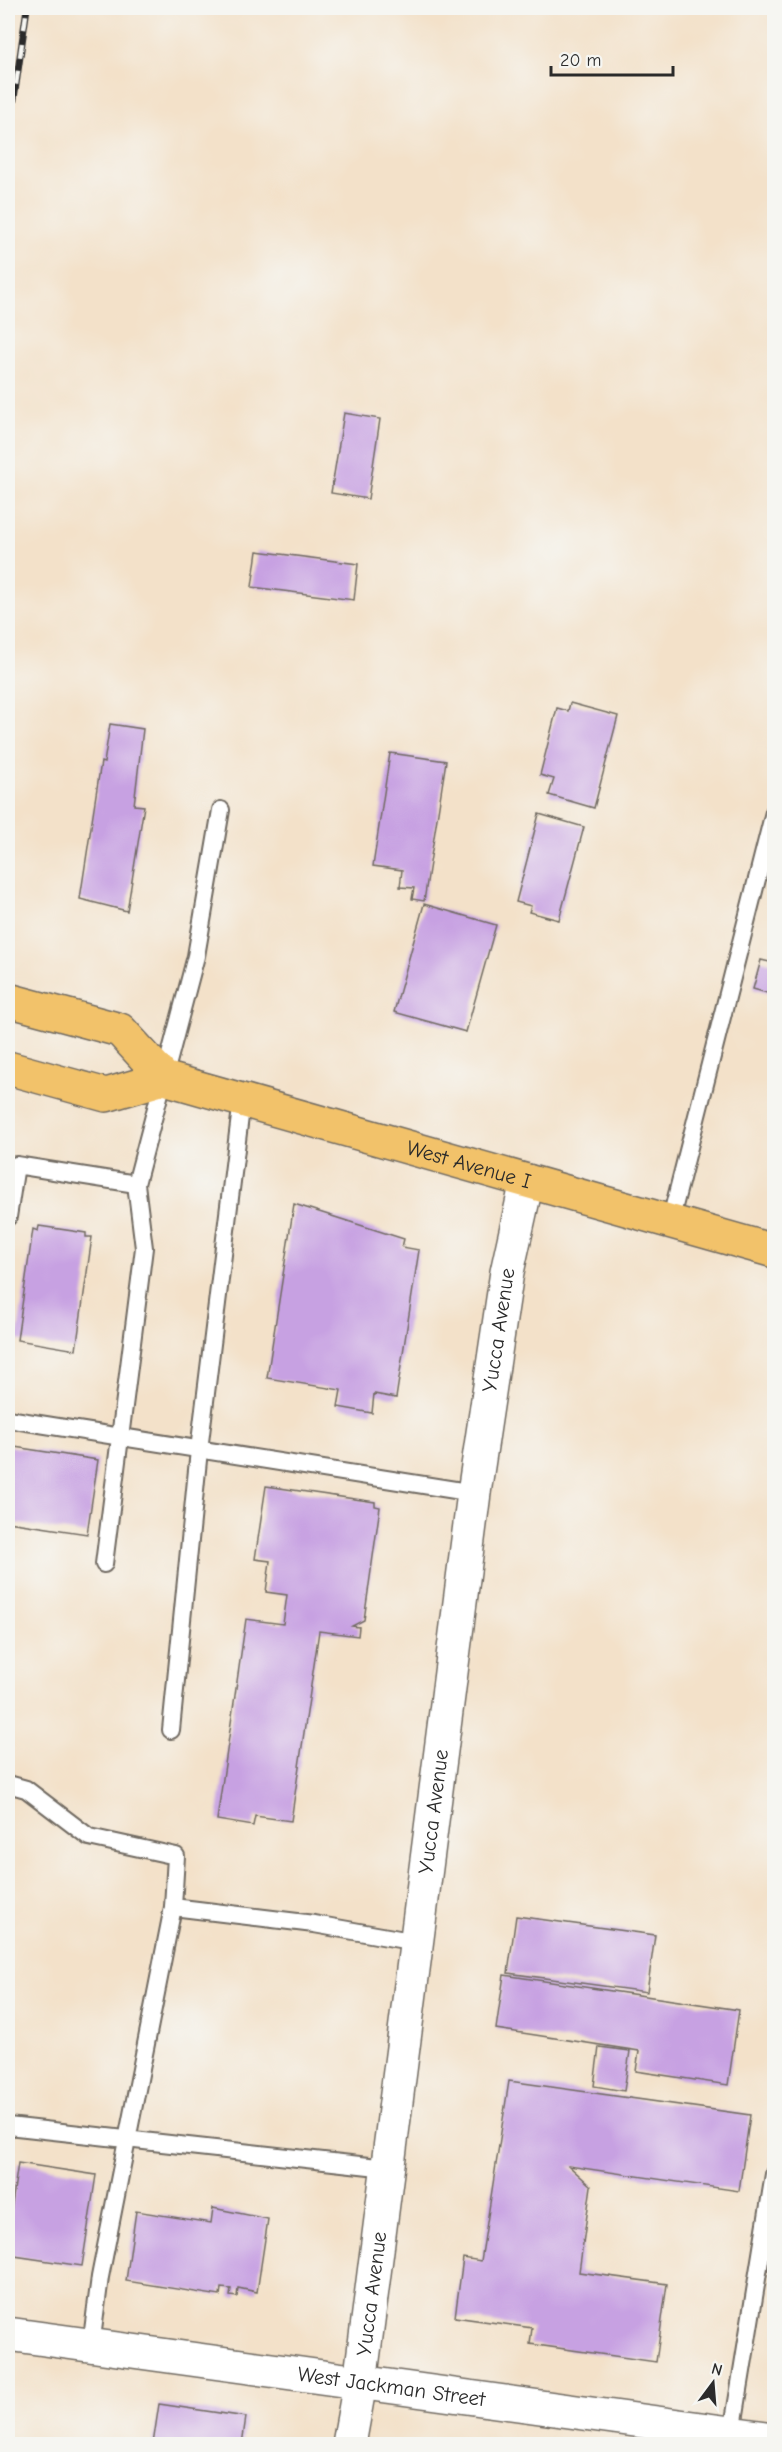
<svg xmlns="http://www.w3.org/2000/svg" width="782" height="2452" viewBox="0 0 782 2452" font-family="'Comic Neue',sans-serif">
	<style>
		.building { fill: #c7a1e2 }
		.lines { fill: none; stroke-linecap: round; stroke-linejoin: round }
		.lane-casing { stroke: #716b62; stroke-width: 20 }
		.street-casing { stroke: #716b62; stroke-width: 36 }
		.primary-casing { stroke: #716b62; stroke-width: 36 }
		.lane { stroke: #fff; stroke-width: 16 }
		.street { stroke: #fff; stroke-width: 33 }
		.primary { stroke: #f2c26a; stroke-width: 33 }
		.rail-casing { stroke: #2b2b2b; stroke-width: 7 }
		.rail { stroke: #f6f6f2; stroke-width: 4.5; stroke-dasharray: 14; stroke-linecap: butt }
		.labels { text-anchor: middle; stroke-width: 4.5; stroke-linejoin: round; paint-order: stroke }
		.street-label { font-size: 21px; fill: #2b2b2b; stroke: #f6f6f2 }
	</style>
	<rect width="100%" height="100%" fill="#f6f6f2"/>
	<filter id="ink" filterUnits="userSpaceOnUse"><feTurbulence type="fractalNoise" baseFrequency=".0167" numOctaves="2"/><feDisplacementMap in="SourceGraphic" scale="12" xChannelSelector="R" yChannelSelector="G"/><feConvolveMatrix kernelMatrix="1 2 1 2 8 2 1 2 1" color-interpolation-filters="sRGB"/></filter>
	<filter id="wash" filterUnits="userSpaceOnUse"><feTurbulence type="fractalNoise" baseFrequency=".008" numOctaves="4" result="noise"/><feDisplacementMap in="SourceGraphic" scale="24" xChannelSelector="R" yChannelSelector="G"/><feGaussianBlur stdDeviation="1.35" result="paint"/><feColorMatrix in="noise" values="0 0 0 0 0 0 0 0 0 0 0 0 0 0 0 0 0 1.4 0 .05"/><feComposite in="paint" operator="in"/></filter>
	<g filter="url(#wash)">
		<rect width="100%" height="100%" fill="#f3e1c9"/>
		<g id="blocks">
			<!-- building -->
			<g class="building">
				<polygon points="344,413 380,419 368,499 331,493"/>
				<polygon points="257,551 358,564 354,600 252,587"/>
				<polygon points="570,703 618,716 594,808 549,795 554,779 540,775 557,708 568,711"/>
				<polygon points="110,724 143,729 134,805 144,806 127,911 80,899 101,762 104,763"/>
				<polygon points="390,753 446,761 424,901 412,899 414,888 400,887 402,870 373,866"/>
				<polygon points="539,814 584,827 559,920 529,912 531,906 516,902"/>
				<polygon points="424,904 496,925 466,1032 394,1012"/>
				<polygon points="761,960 774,963 774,995 753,989"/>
				<polygon points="294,1204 404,1239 402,1247 419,1250 396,1398 374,1394 372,1413 338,1407 341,1390 267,1378"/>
				<polygon points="39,1226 86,1233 86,1237 92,1237 76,1350 17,1340 33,1229 38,1231"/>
				<polygon points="8,1446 98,1460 87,1534 8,1522"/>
				<polygon points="266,1486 375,1502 375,1506 380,1507 364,1620 352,1626 359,1627 358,1636 319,1631 291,1821 255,1816 253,1826 217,1820 246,1619 283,1624 287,1595 266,1592 270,1561 255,1559"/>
				<polygon points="516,1916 655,1935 647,1992 508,1973"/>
				<polygon points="504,1975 739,2010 728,2085 636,2071 639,2051 496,2029"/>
				<polygon points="599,2047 630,2051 624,2091 594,2086"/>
				<polygon points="509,2081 750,2115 739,2191 569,2166 591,2186 579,2272 667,2284 656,2362 530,2344 532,2328 455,2317 463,2258 481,2261"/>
				<polygon points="18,2163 96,2175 82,2266 8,2255 8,2232"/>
				<polygon points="213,2208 268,2219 257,2292 238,2288 237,2297 230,2296 231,2289 221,2288 220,2296 126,2281 136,2211 211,2223"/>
				<polygon points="159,2404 246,2417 242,2444 153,2444"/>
			</g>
		</g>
	</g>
	<g filter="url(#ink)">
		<use href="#blocks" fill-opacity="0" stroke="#716b62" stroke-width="1.5"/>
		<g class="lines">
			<!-- lane casing -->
			<g class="lane-casing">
				<g id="lane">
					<polyline points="8,1217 16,1165 136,1184"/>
					<polyline points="670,1222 774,812"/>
					<polyline points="8,1419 474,1493"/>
					<polyline points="104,1564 144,1248 136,1184 196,956 221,810"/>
					<polyline points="171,1730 199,1450 242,1100"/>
					<polyline points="8,1784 26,1789 89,1837 176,1856 173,1907 314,1924 416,1942"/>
					<polyline points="8,2126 387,2168"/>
					<polyline points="91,2346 100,2277 173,1907"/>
					<polyline points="731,2439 774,2174"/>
				</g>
			</g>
			<!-- street casing -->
			<g class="street-casing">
				<g id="street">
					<path id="s1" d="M8 2334 774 2439"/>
					<path id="s2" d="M349 2444 360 2383 474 1493 507 1272 527 1181"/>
				</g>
			</g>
			<!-- primary casing -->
			<g class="primary-casing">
				<g id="primary">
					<path id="s3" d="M8 1000 120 1030 164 1078 774 1251"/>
					<polyline points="8,1068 106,1095 164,1078"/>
				</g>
			</g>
			<!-- lane -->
			<use href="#lane" class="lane"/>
			<!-- street -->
			<use href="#street" class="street"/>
			<!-- primary -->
			<use href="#primary" class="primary"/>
			<!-- rail casing -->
			<g class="rail-casing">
				<polyline id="rail" points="8,140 27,8"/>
			</g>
			<!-- rail -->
			<use href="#rail" class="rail"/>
		</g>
	</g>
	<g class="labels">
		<!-- street labels -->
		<g class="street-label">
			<text dy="7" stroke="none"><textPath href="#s3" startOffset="498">West Avenue I</textPath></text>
			<text dy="7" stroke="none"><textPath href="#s2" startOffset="1124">Yucca Avenue</textPath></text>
			<text dy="7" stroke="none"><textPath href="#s2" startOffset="638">Yucca Avenue</textPath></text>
			<text dy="7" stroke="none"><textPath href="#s2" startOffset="152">Yucca Avenue</textPath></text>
			<text dy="7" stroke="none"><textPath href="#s1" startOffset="387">West Jackman Street</textPath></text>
		</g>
	</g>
	<!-- margin -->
	<rect width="782" height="2452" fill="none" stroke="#f6f6f2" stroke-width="30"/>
	<!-- north arrow -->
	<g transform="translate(713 2383) rotate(16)" stroke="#f6f6f2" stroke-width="4.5" paint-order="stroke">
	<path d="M0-4.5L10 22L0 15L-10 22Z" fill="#2b2b2b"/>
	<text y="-9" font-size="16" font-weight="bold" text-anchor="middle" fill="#2b2b2b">N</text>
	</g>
	<!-- scale -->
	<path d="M551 66v9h122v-9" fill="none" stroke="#2b2b2b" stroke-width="3"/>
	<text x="560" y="66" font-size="18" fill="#2b2b2b" stroke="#f6f6f2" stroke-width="4.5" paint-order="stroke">20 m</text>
</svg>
